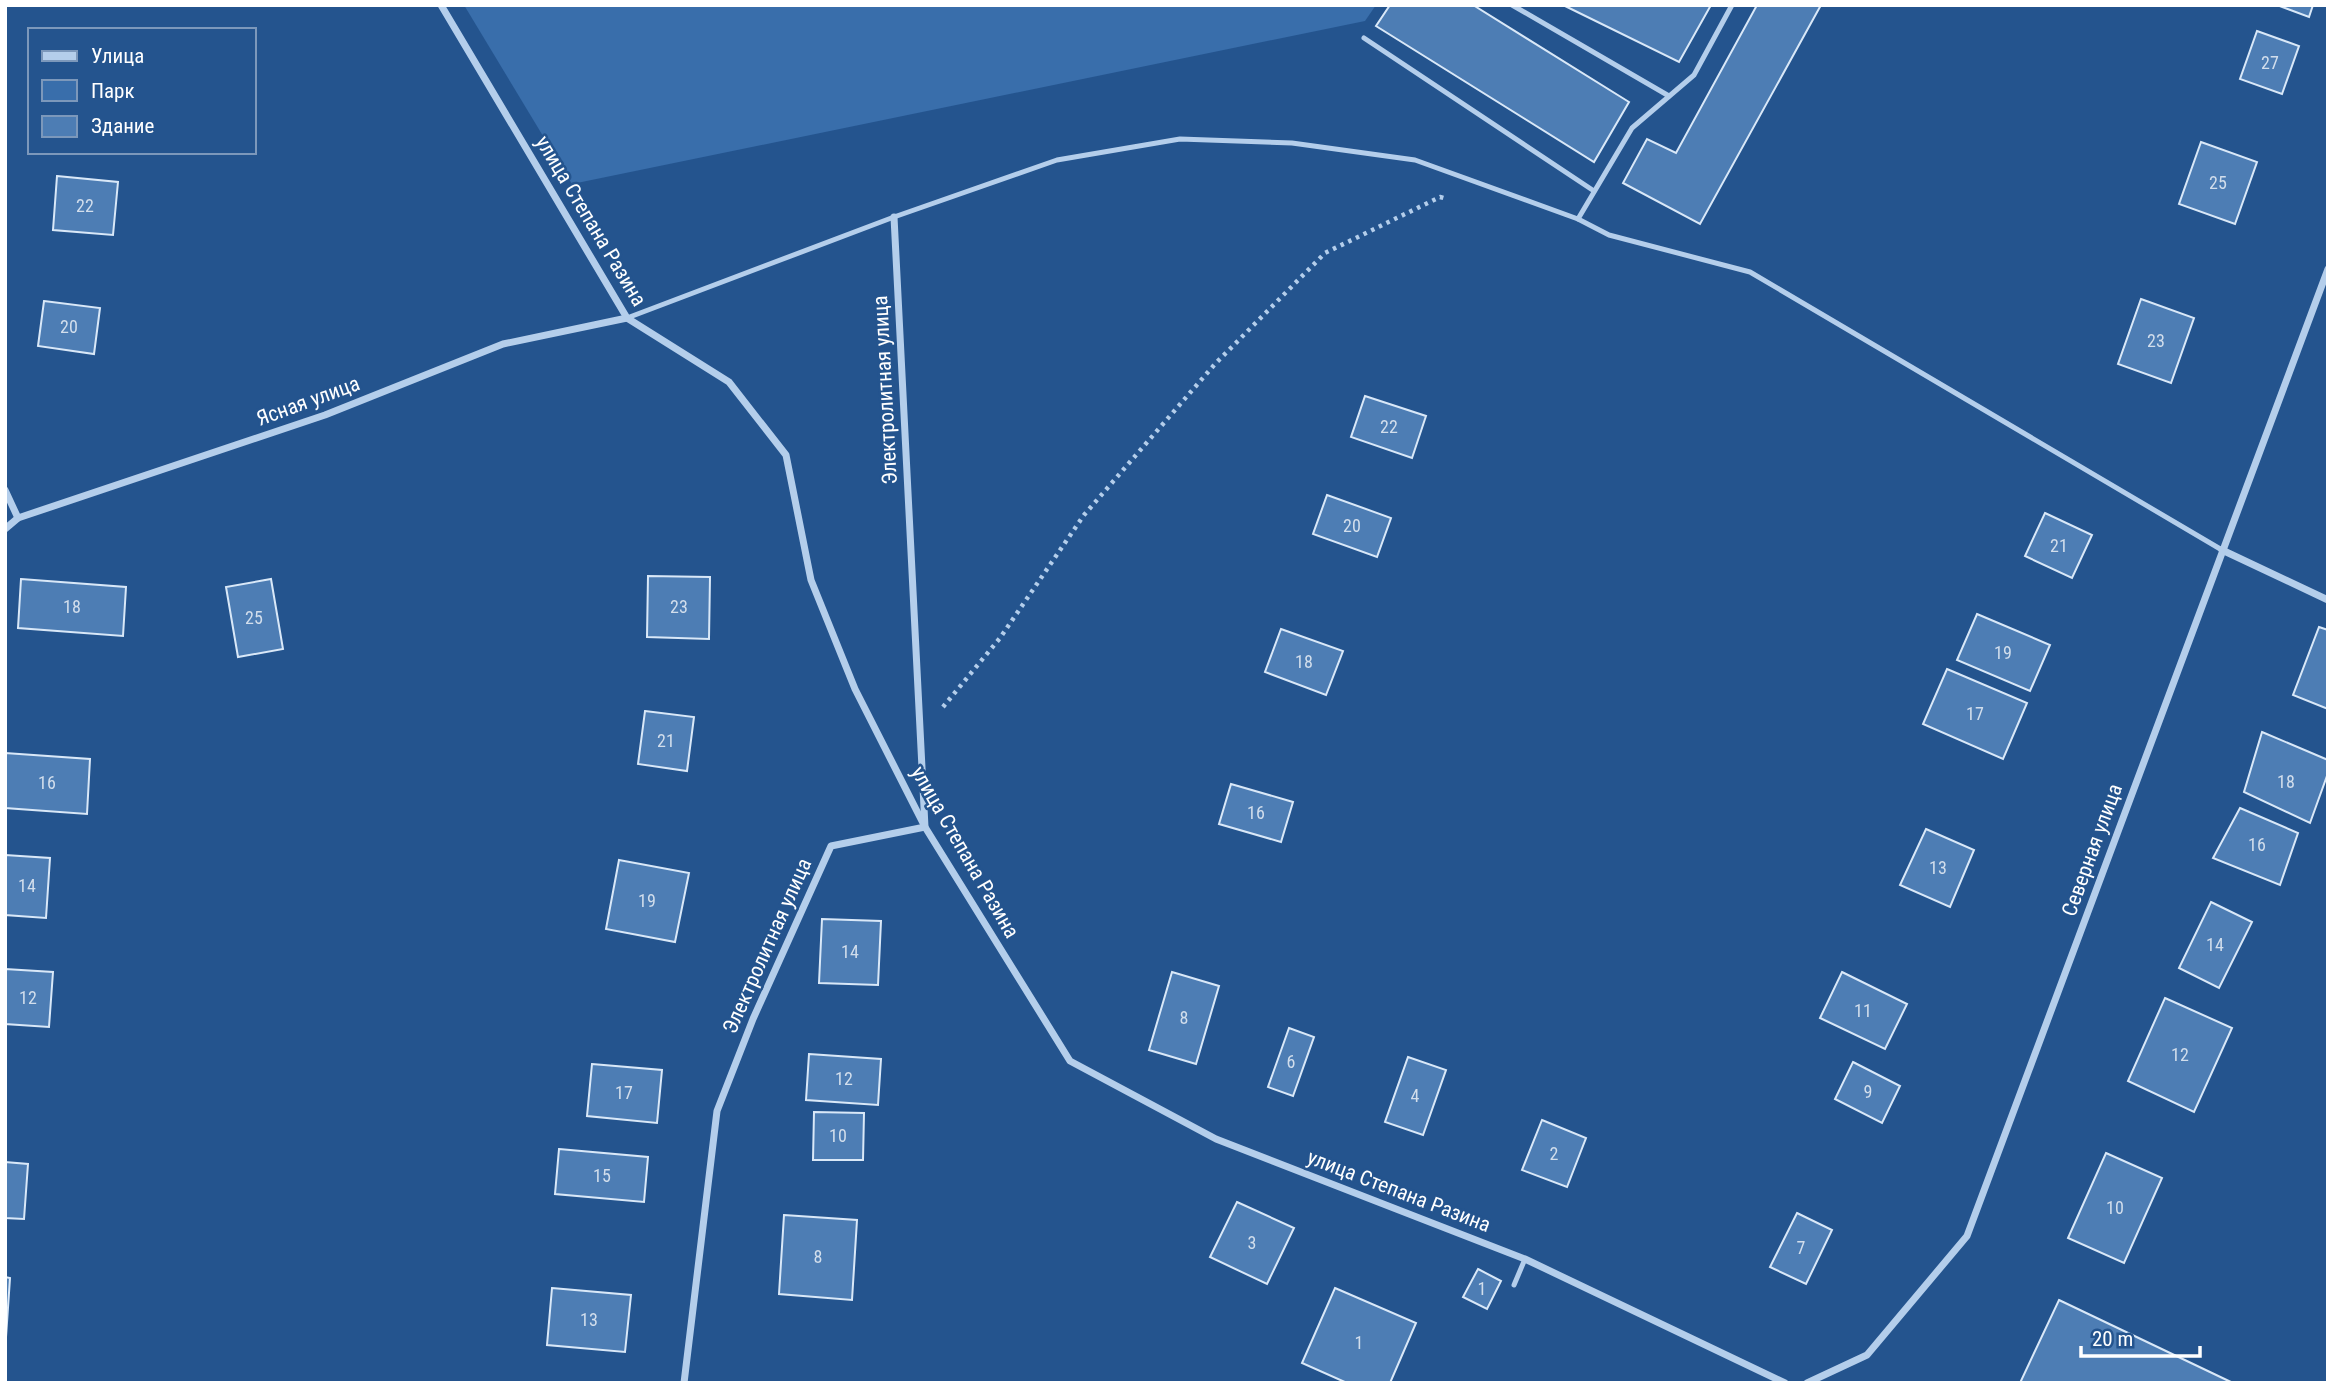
<svg xmlns="http://www.w3.org/2000/svg" width="2333" height="1388" viewBox="0 0 2333 1388" font-family="'Roboto Condensed',sans-serif">
	<style>
		.green { fill: #396eab }
		.building { fill: #4d7db4; stroke: #d9e8f8; stroke-width: 2 }
		.lines { fill: none; stroke-linecap: round; stroke-linejoin: round }
		.path { stroke: #b4ceeb; stroke-width: 4.5; stroke-dasharray: 3.5 5; stroke-linecap: butt }
		.lane { stroke: #b4ceeb; stroke-width: 5 }
		.street { stroke: #b4ceeb; stroke-width: 7 }
		.labels { text-anchor: middle; stroke-width: 5; stroke-linejoin: round; paint-order: stroke }
		.number-label { font-size: 18px; fill: #d2deec }
		.street-label { font-size: 21px; fill: #fff; stroke: #24548e }
	</style>
	<rect width="100%" height="100%" fill="#24548e"/>
	<!-- green -->
	<polygon class="green" points="464,5 1376,5 1365,21 572,184"/>
	<!-- building -->
	<g class="building">
		<polygon points="1390,5 1473,5 1629,102 1594,162 1376,26"/>
		<polygon points="1563,5 1711,5 1679,62"/>
		<polygon points="1757,5 1821,5 1700,224 1623,183 1647,139 1676,153"/>
		<polygon points="2277,5 2313,5 2309,17"/>
		<polygon points="2257,31 2299,46 2282,94 2240,79"/>
		<polygon points="2201,142 2257,162 2235,224 2179,204"/>
		<polygon points="57,176 118,182 113,235 53,230"/>
		<polygon points="2141,299 2194,318 2171,383 2118,364"/>
		<polygon points="44,301 100,308 94,354 38,346"/>
		<polygon points="1365,396 1426,416 1412,458 1351,437"/>
		<polygon points="1327,495 1391,518 1377,557 1313,534"/>
		<polygon points="2045,513 2092,535 2072,578 2025,556"/>
		<polygon points="648,576 710,577 709,639 647,637"/>
		<polygon points="21,579 126,587 123,636 18,628"/>
		<polygon points="271,579 283,649 238,657 226,587"/>
		<polygon points="1977,614 2050,645 2030,691 1957,660"/>
		<polygon points="2319,627 2328,630 2328,709 2293,695"/>
		<polygon points="1281,629 1343,651 1326,695 1265,672"/>
		<polygon points="1947,669 2027,703 2003,759 1923,724"/>
		<polygon points="645,711 694,717 687,771 638,764"/>
		<polygon points="2262,732 2328,760 2328,773 2310,823 2244,792"/>
		<polygon points="5,753 90,759 87,814 5,808"/>
		<polygon points="1231,784 1293,802 1281,842 1219,824"/>
		<polygon points="2240,808 2298,833 2280,885 2213,858"/>
		<polygon points="1926,829 1974,850 1950,907 1900,885"/>
		<polygon points="5,855 50,858 46,918 5,915"/>
		<polygon points="619,860 689,873 675,942 606,929"/>
		<polygon points="2211,902 2252,922 2219,988 2179,968"/>
		<polygon points="822,919 881,921 878,985 819,983"/>
		<polygon points="5,969 53,972 49,1027 5,1024"/>
		<polygon points="1172,972 1219,986 1196,1064 1149,1050"/>
		<polygon points="1842,972 1907,1004 1885,1049 1820,1018"/>
		<polygon points="2165,998 2232,1028 2194,1112 2128,1081"/>
		<polygon points="1289,1028 1314,1037 1293,1096 1268,1087"/>
		<polygon points="809,1054 881,1059 878,1105 806,1100"/>
		<polygon points="1408,1057 1446,1070 1423,1135 1385,1122"/>
		<polygon points="1853,1062 1900,1086 1882,1123 1835,1099"/>
		<polygon points="592,1064 662,1070 657,1123 587,1116"/>
		<polygon points="814,1112 864,1113 863,1160 813,1160"/>
		<polygon points="1542,1120 1586,1138 1567,1187 1522,1170"/>
		<polygon points="559,1149 648,1157 644,1202 555,1194"/>
		<polygon points="2106,1153 2162,1178 2124,1263 2068,1238"/>
		<polygon points="5,1162 28,1164 24,1219 5,1218"/>
		<polygon points="1237,1202 1294,1228 1267,1284 1210,1257"/>
		<polygon points="1797,1213 1832,1230 1806,1284 1770,1267"/>
		<polygon points="784,1215 857,1220 852,1300 779,1294"/>
		<polygon points="1478,1269 1501,1281 1487,1309 1463,1297"/>
		<polygon points="5,1277 10,1278 6,1337 5,1337"/>
		<polygon points="552,1288 631,1295 625,1352 547,1345"/>
		<polygon points="1335,1288 1416,1323 1390,1383 1347,1383 1302,1363"/>
		<polygon points="2059,1300 2233,1383 2020,1383"/>
	</g>
	<g class="lines">
		<!-- path -->
		<polyline class="path" points="943,707 1000,638 1084,515 1215,364 1325,253 1440,197 1447,199"/>
		<!-- lane -->
		<g class="lane">
			<polyline points="1512,5 1669,96"/>
			<polyline points="1732,5 1694,75 1632,128 1578,219 1609,235 1750,272 2222,550"/>
			<polyline points="1364,38 1594,191"/>
			<polyline points="627,318 894,217 1057,160 1180,139 1292,143 1415,160 1578,219"/>
			<polyline points="1514,1285 1525,1259"/>
		</g>
		<!-- street -->
		<g class="street">
			<polyline points="441,5 627,318 729,382 786,455 811,580 855,689 925,827 1070,1061 1216,1139 1525,1259 1785,1383"/>
			<polyline points="5,490 18,518"/>
			<polyline points="5,529 18,518 325,415 503,344 627,318"/>
			<polyline points="2222,550 2328,600"/>
			<polyline points="684,1383 717,1111 753,1019 831,846 925,827 894,217"/>
			<polyline points="1807,1383 1867,1355 1967,1236 2328,269"/>
		</g>
	</g>
	<g class="labels">
		<!-- number labels -->
		<g class="number-label">
			<text x="2270" y="69">27</text>
			<text x="2218" y="189">25</text>
			<text x="85" y="212">22</text>
			<text x="69" y="333">20</text>
			<text x="2156" y="347">23</text>
			<text x="1389" y="433">22</text>
			<text x="1352" y="532">20</text>
			<text x="2059" y="552">21</text>
			<text x="72" y="613">18</text>
			<text x="679" y="613">23</text>
			<text x="254" y="624">25</text>
			<text x="2003" y="659">19</text>
			<text x="1304" y="668">18</text>
			<text x="1975" y="720">17</text>
			<text x="666" y="747">21</text>
			<text x="2286" y="788">18</text>
			<text x="47" y="789">16</text>
			<text x="1256" y="819">16</text>
			<text x="2257" y="851">16</text>
			<text x="1938" y="874">13</text>
			<text x="27" y="892">14</text>
			<text x="647" y="907">19</text>
			<text x="2215" y="951">14</text>
			<text x="850" y="958">14</text>
			<text x="28" y="1004">12</text>
			<text x="1863" y="1017">11</text>
			<text x="1184" y="1024">8</text>
			<text x="2180" y="1061">12</text>
			<text x="1291" y="1068">6</text>
			<text x="844" y="1085">12</text>
			<text x="1868" y="1098">9</text>
			<text x="624" y="1099">17</text>
			<text x="1415" y="1102">4</text>
			<text x="838" y="1142">10</text>
			<text x="1554" y="1160">2</text>
			<text x="602" y="1182">15</text>
			<text x="2115" y="1214">10</text>
			<text x="1252" y="1249">3</text>
			<text x="1801" y="1254">7</text>
			<text x="818" y="1263">8</text>
			<text x="1482" y="1295">1</text>
			<text x="589" y="1326">13</text>
			<text x="1359" y="1349">1</text>
		</g>
		<!-- street labels -->
		<g class="street-label">
			<text transform="translate(591 221) rotate(59)" y="7">улица Степана Разина</text>
			<text transform="translate(885 390) rotate(-93)" y="7">Электролитная улица</text>
			<text transform="translate(308 401) rotate(-20)" y="7">Ясная улица</text>
			<text transform="translate(2092 850) rotate(-70)" y="7">Северная улица</text>
			<text transform="translate(965 852) rotate(60)" y="7">улица Степана Разина</text>
			<text transform="translate(767 946) rotate(-66)" y="7">Электролитная улица</text>
			<text transform="translate(1399 1191) rotate(21)" y="7">улица Степана Разина</text>
		</g>
	</g>
	<!-- border -->
	<rect width="2333" height="1388" fill="none" stroke="#ffffff" stroke-width="14"/>
	<!-- legend -->
	<rect x="28" y="28" width="228" height="126" fill="#24548e" stroke="#7c98bb" stroke-width="2"/>
	<rect x="42" y="51" width="35" height="10" fill="#b4ceeb" stroke="#7c98bb" stroke-width="2"/>
	<text x="91" y="63" font-size="21" fill="#ffffff">Улица</text>
	<rect x="42" y="80" width="35" height="21" fill="#396eab" stroke="#7c98bb" stroke-width="2"/>
	<text x="91" y="98" font-size="21" fill="#ffffff">Парк</text>
	<rect x="42" y="116" width="35" height="21" fill="#4d7db4" stroke="#7c98bb" stroke-width="2"/>
	<text x="91" y="133" font-size="21" fill="#ffffff">Здание</text>
	<!-- scale -->
	<path d="M2081 1346v10h119v-10" fill="none" stroke="#ffffff" stroke-width="3.5"/>
	<text x="2092" y="1346" font-size="21" fill="#ffffff" stroke="#24548e" stroke-width="5" paint-order="stroke">20 m</text>
</svg>
